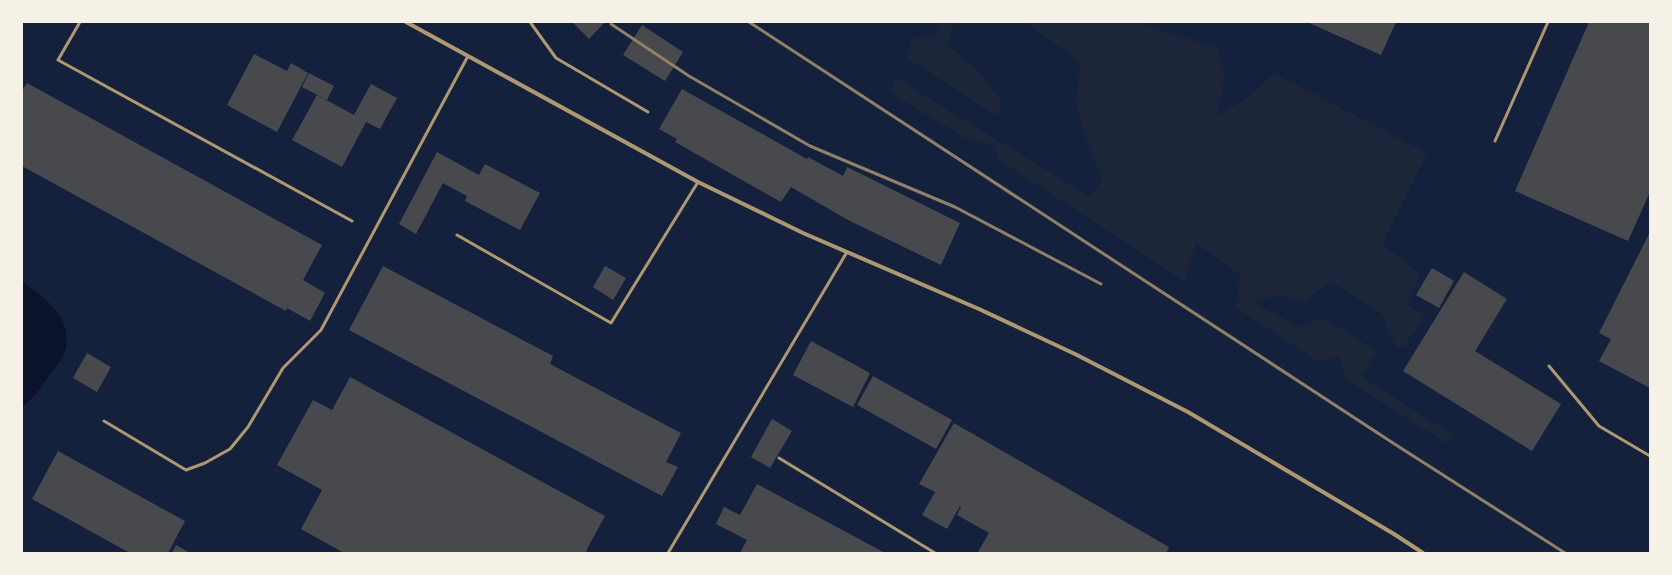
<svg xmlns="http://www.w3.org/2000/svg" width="1672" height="575" viewBox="0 0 1672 575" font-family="Raleway,sans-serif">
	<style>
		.green { fill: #1d2539 }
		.water { fill: #0b132b }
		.building { fill: #48494c }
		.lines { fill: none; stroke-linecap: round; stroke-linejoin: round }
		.service { stroke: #b1986c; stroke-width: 3 }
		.minor { stroke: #b1986c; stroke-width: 4 }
		.rail { stroke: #918062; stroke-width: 3 }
	</style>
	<rect width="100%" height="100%" fill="#14213d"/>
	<!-- green -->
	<g class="green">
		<polygon points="940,22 955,22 947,44 981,74 1003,104 995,115 907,58 911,39 937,36"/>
		<polygon points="1025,22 1133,22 1217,47 1225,75 1217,115 1245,100 1274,73 1427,153 1382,244 1420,274 1408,305 1425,316 1405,345 1396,348 1382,314 1330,281 1306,301 1273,295 1255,303 1301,328 1323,317 1376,351 1362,377 1453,435 1446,443 1347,380 1339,357 1318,361 1236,308 1240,275 1196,243 1185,282 998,159 993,145 971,141 889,92 896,78 1090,197 1102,180 1088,145 1076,105 1080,62"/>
	</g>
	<!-- water -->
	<path class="water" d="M22 282C45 296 75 321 65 352 63 359 56 366 52 372 43 385 35 398 22 406Z"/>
	<!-- building -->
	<g class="building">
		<polygon points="572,22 605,22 589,39"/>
		<polygon points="1307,22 1396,22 1381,55"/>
		<polygon points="1589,22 1650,22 1650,192 1628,241 1515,191"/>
		<polygon points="642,25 683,52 665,81 623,55"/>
		<polygon points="254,54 287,71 291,63 308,73 277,132 227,105"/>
		<polygon points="309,73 334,86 327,100 302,87"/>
		<polygon points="27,83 322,245 303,280 325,293 310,321 287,308 286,311 22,166 22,91"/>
		<polygon points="371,84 397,98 380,129 366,122 342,167 292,140 317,95 354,115"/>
		<polygon points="682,89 807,159 808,157 843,176 847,167 960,223 941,265 848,220 791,187 781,202 675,142 677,139 659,129"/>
		<polygon points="437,152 479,175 485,164 540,193 520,230 465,201 467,196 443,183 416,234 399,224"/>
		<polygon points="1650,232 1650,388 1599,361 1611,339 1599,333"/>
		<polygon points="383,266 553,356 550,364 681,433 666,462 678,467 662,496 349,330"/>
		<polygon points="605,266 626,278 613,300 593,287"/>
		<polygon points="1432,268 1454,281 1439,308 1416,295"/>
		<polygon points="1464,272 1507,299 1475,351 1561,404 1532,451 1403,371"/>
		<polygon points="811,341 870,373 853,407 793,375"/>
		<polygon points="87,353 111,367 97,392 73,378"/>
		<polygon points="873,376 952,420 936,449 857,405"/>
		<polygon points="350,377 605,516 586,551 590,553 344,553 301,529 322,490 277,465 313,400 332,410"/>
		<polygon points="772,419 792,431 770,468 751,457"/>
		<polygon points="954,423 1169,547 1166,553 978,552 989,533 957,515 961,507 960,506 947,529 922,515 935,492 919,484"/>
		<polygon points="58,451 185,521 168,553 130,553 32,499"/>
		<polygon points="757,484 885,553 740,553 747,540 716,524 724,507 740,515"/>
		<polygon points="176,545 190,553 172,553"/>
	</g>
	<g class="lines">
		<!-- service -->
		<g class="service">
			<polyline points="80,22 58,60 352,221"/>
			<polyline points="530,22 556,58 648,112"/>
			<polyline points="1495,141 1548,22"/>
			<polyline points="457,235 611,323 698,182"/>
			<polyline points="1549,366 1599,426 1650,456"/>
			<polyline points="104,421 186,470 205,463 230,449 248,427 283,368 321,330 468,56"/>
			<polyline points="779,458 935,553"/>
			<polyline points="668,553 847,252"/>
		</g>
		<!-- minor -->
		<polyline class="minor" points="406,22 698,182 803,233 979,309 1075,354 1188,412 1394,534 1423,553"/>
		<!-- rail -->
		<g class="rail">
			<polyline points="749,22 1393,443 1565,553"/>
			<polyline points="611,24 689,76 810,146 955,207 1101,284"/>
		</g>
	</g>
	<!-- border -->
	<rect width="1672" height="575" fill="none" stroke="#f6f1e7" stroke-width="46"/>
</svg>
